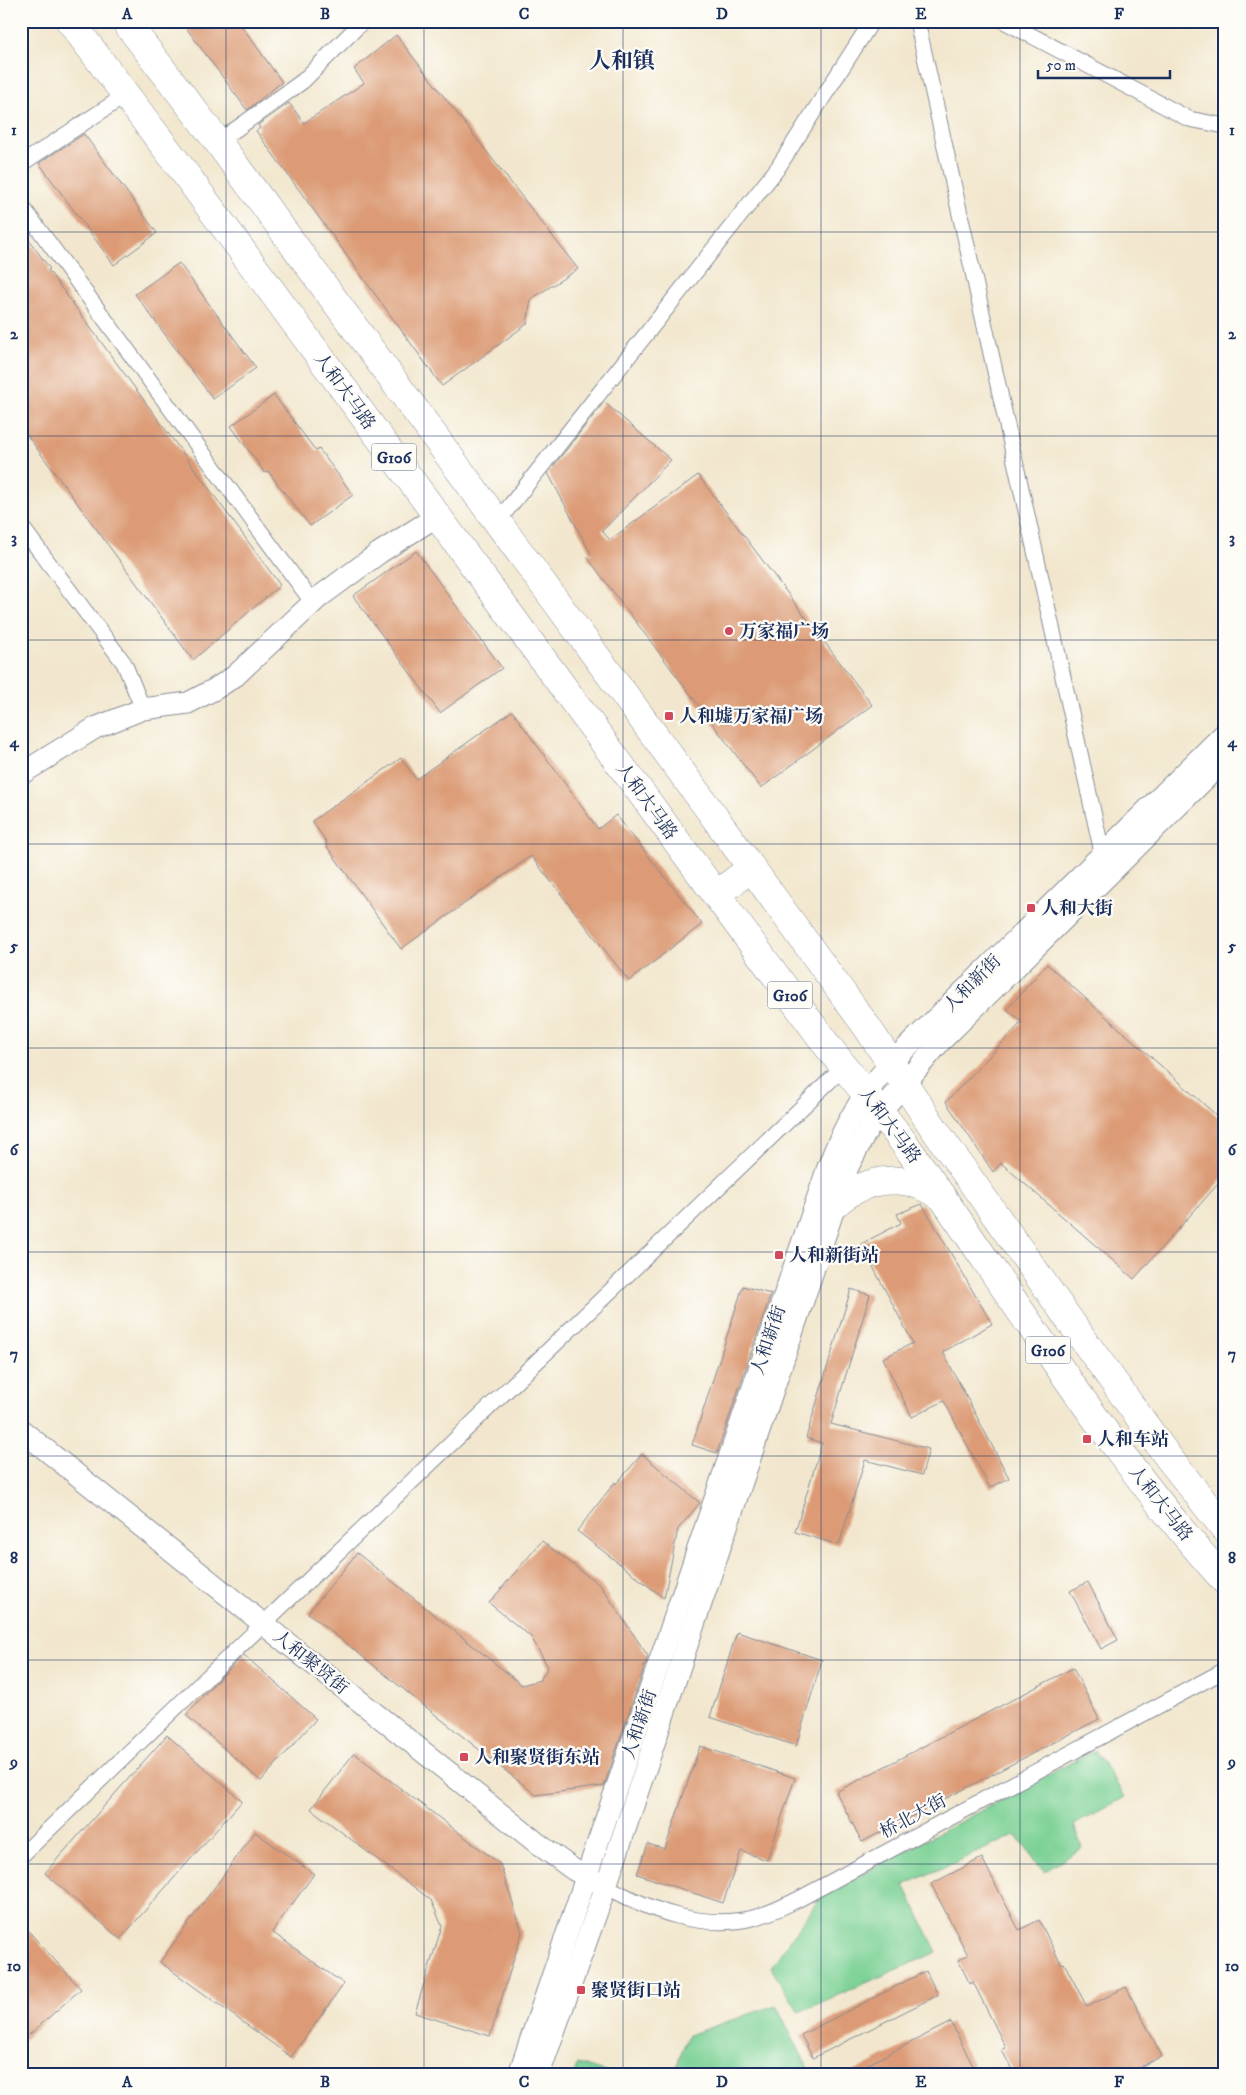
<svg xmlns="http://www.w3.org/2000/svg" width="1246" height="2095" viewBox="0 0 1246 2095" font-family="'IM FELL DW Pica','Noto Serif SC',serif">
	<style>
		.green { fill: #7bd195; stroke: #4b807a }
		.building { fill: #dc9b76 }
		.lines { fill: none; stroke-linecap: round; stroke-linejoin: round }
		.street-casing { stroke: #868b96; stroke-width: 17 }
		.secondary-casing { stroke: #868b96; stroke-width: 23 }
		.highway-casing { stroke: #868b96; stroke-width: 29 }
		.street { stroke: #fff; stroke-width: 15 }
		.secondary { stroke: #fff; stroke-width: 21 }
		.highway { stroke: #fff; stroke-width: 28 }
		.grid { fill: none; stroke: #1b2f5e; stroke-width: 1; stroke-opacity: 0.55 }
		.poi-dot { fill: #d1495b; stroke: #fdfcf7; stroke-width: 2 }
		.labels { text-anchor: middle; stroke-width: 4.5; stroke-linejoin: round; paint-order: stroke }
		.shield { fill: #fdfcf7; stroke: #5f6c8c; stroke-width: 1 }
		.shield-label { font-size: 16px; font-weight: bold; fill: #1b2f5e }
		.street-label { font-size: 18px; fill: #1b2f5e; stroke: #fdfcf7 }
		.poi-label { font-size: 18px; font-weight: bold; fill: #1b2f5e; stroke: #fdfcf7; text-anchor: start }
		.district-label { font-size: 22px; font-weight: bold; fill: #1b2f5e; stroke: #fdfcf7 }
		.neatline { fill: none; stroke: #1b2f5e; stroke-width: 2 }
		.grid-label { font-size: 16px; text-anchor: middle; font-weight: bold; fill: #1b2f5e }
	</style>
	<rect width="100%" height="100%" fill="#fdfcf7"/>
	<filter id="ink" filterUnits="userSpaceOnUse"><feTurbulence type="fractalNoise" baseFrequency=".02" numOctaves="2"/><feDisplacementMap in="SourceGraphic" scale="10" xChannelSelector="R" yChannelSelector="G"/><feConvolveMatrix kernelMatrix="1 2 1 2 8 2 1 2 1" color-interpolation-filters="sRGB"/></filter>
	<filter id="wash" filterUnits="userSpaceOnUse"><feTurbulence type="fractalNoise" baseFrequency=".0096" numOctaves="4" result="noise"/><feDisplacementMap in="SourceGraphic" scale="20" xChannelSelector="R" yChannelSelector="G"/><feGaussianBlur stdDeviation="1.12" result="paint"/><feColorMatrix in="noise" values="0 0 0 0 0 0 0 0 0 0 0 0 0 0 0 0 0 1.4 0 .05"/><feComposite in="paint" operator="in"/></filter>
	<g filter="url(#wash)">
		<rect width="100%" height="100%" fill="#f2e7ce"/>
		<!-- green -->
		<g class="green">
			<polygon points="1095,1750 1125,1797 1074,1825 1082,1848 1044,1872 1016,1835 904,1885 937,1952 799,2012 771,1967 821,1896"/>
			<polygon points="776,2005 811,2074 674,2074 688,2035"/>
			<polygon points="577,2064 613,2074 574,2074"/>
		</g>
		<g id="blocks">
			<!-- building -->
			<g class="building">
				<polygon points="181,21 238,21 282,82 247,110"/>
				<polygon points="396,35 578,269 531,299 527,324 442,386 256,131 260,128 258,125 289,103 304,123 364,83 354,69"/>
				<polygon points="84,134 157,233 114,265 39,163"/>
				<polygon points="21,229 50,269 48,270 280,585 193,660 21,427"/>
				<polygon points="179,263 256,368 213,399 135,294"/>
				<polygon points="274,395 316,451 319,449 353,495 310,526 268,471 265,473 231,426"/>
				<polygon points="604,402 671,460 602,531 610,540 698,475 872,705 761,788 587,557 591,554 548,473"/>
				<polygon points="416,551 502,668 440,713 353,596"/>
				<polygon points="512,711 598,829 616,815 702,924 629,981 531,856 401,949 325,844 327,843 312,821 401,758 416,779"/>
				<polygon points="1047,964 1225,1123 1225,1176 1134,1279 1001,1163 993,1172 946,1102 1022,1022 1007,1009"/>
				<polygon points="922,1204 992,1324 943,1352 1009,1478 990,1488 944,1401 912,1417 883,1358 913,1343 861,1244 901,1223 897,1214"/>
				<polygon points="743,1286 771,1294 717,1453 692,1445"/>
				<polygon points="851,1289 870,1295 831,1424 929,1449 922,1475 865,1460 839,1545 795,1532 822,1443 806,1438"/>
				<polygon points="642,1454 700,1503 678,1529 664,1598 577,1531 615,1482 616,1484"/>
				<polygon points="542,1541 601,1586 648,1656 604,1786 536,1795 308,1613 357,1553 522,1685 540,1680 548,1667 531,1637 489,1603"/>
				<polygon points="1088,1582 1118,1640 1101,1649 1070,1591"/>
				<polygon points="737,1632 822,1660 796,1746 710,1717"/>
				<polygon points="244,1655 316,1719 261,1781 186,1715 213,1685"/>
				<polygon points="1073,1668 1099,1719 862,1842 836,1792"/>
				<polygon points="167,1735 242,1801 120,1939 45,1873"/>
				<polygon points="700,1746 795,1778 767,1860 741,1851 723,1903 637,1874 648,1844 665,1849"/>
				<polygon points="354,1753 500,1864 522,1932 490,2036 415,2013 442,1926 431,1900 311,1809"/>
				<polygon points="255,1832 314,1874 272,1932 344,1984 291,2057 160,1962"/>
				<polygon points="982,1858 1019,1930 1039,1920 1061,1964 1064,1963 1087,2007 1126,1987 1162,2056 1126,2074 1014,2074 1002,2050 1006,2048 973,1982 970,1984 958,1960 968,1955 931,1884"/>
				<polygon points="21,1923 81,1989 21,2042"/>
				<polygon points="926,1971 938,1995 813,2058 801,2035"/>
				<polygon points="951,2022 977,2074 849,2074"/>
			</g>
		</g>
	</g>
	<g filter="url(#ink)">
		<use href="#blocks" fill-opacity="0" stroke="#868b96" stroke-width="1"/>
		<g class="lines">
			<!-- street casing -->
			<g class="street-casing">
				<g id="street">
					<polyline points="917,21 1102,852"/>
					<polyline points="1004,21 1189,119 1225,126"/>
					<polyline points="218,142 303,81 363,21"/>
					<polyline points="21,164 126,95"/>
					<polyline points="21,205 313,603"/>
					<polyline points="498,521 777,169 872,21"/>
					<polyline points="21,526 124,663 143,709"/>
					<polyline points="21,1856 844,1067"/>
					<path d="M606 1886C651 1911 701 1930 753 1918 769 1914 784 1906 799 1899L1225 1670"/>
				</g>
			</g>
			<!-- secondary casing -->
			<g class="secondary-casing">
				<g id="secondary">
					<polyline points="21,774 95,728 143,709 188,703 215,689 235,676 318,598 379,553 437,516"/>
					<polyline points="21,1430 537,1843 574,1870 599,1883"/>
					<path d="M519 2074 828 1167C845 1123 859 1099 890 1064L1225 733"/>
					<polyline points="539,2074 606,1886 848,1167 871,1123 940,1042 1225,759"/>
				</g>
			</g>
			<!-- highway casing -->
			<g class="highway-casing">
				<g id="highway">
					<path d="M70 21 178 164 826 1044C855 1081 885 1116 912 1154 1014 1297 1107 1450 1225 1581"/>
					<polyline points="125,21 218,142 713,815 867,1027 935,1130 1080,1335 1168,1457 1225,1529"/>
					<polyline points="716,895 751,868"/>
					<path d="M835 1204C855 1186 881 1177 909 1182 920 1184 931 1191 942 1196"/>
				</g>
			</g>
			<!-- street -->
			<use href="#street" class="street"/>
			<!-- secondary -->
			<use href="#secondary" class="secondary"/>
			<!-- highway -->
			<use href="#highway" class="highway"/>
		</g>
	</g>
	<!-- grid -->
	<path class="grid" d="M226 21V2074M424 21V2074M623 21V2074M821 21V2074M1020 21V2074M21 232H1225M21 436H1225M21 640H1225M21 844H1225M21 1048H1225M21 1252H1225M21 1456H1225M21 1660H1225M21 1864H1225"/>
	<!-- markers -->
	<g class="poi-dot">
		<circle cx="729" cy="631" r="5"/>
		<rect x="664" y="711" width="10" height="10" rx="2.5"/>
		<rect x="1026" y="903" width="10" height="10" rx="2.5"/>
		<rect x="774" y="1250" width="10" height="10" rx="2.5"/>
		<rect x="1082" y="1434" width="10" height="10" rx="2.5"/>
		<rect x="459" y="1752" width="10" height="10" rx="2.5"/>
		<rect x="576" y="1985" width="10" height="10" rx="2.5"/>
	</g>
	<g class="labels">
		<!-- shield labels -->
		<g class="shield">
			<rect x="371.5" y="443.5" width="45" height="27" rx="4"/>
			<rect x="767.5" y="981.5" width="45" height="27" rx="4"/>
			<rect x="1025.5" y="1336.5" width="45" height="27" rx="4"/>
		</g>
		<g class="shield-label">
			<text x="394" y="463">G106</text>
			<text x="790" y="1001">G106</text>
			<text x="1048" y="1356">G106</text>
		</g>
		<!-- street labels -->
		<g class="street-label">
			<text transform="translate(345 391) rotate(54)" y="6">人和大马路</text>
			<text transform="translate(647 801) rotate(54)" y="6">人和大马路</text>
			<text transform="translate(972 983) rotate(-45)" y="6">人和新街</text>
			<text transform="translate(890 1125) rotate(53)" y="6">人和大马路</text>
			<text transform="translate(768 1340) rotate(-71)" y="6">人和新街</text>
			<text transform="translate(1161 1503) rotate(52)" y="6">人和大马路</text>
			<text transform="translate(311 1662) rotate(39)" y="6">人和聚贤街</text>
			<text transform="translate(639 1724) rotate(-71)" y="6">人和新街</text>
			<text transform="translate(913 1816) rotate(-28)" y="6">桥北大街</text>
		</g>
		<!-- poi labels -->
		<g class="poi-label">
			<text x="739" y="637">万家福广场</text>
			<text x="679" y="722">人和墟万家福广场</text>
			<text x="1041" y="914">人和大街</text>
			<text x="789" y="1261">人和新街站</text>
			<text x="1097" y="1445">人和车站</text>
			<text x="474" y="1763">人和聚贤街东站</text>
			<text x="591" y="1996">聚贤街口站</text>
		</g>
		<!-- district labels -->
		<g class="district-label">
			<text x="622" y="68">人和镇</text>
		</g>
	</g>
	<!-- margin -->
	<rect width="1246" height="2095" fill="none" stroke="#fdfcf7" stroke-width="55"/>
	<!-- scale -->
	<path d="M1038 70v8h132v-8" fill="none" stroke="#1b2f5e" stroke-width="2.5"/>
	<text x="1046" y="70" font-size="15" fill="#1b2f5e" stroke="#fdfcf7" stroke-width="4" paint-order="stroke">50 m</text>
	<rect x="28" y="28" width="1190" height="2040" class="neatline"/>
	<g class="grid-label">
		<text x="127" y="19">A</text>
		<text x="325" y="19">B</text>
		<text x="524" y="19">C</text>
		<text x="722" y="19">D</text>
		<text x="921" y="19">E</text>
		<text x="1119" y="19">F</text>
		<text x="14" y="135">1</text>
		<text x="1232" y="135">1</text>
		<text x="14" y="339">2</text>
		<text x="1232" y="339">2</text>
		<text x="14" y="543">3</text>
		<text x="1232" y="543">3</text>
		<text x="14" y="747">4</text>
		<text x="1232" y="747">4</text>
		<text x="14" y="951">5</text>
		<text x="1232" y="951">5</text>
		<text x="14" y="1155">6</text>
		<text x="1232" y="1155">6</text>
		<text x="14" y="1359">7</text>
		<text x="1232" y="1359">7</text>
		<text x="14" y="1563">8</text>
		<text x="1232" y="1563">8</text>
		<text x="14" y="1767">9</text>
		<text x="1232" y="1767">9</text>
		<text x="14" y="1971">10</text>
		<text x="1232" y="1971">10</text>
		<text x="127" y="2087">A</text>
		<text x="325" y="2087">B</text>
		<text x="524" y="2087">C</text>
		<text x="722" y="2087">D</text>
		<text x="921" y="2087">E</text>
		<text x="1119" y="2087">F</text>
	</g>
</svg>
